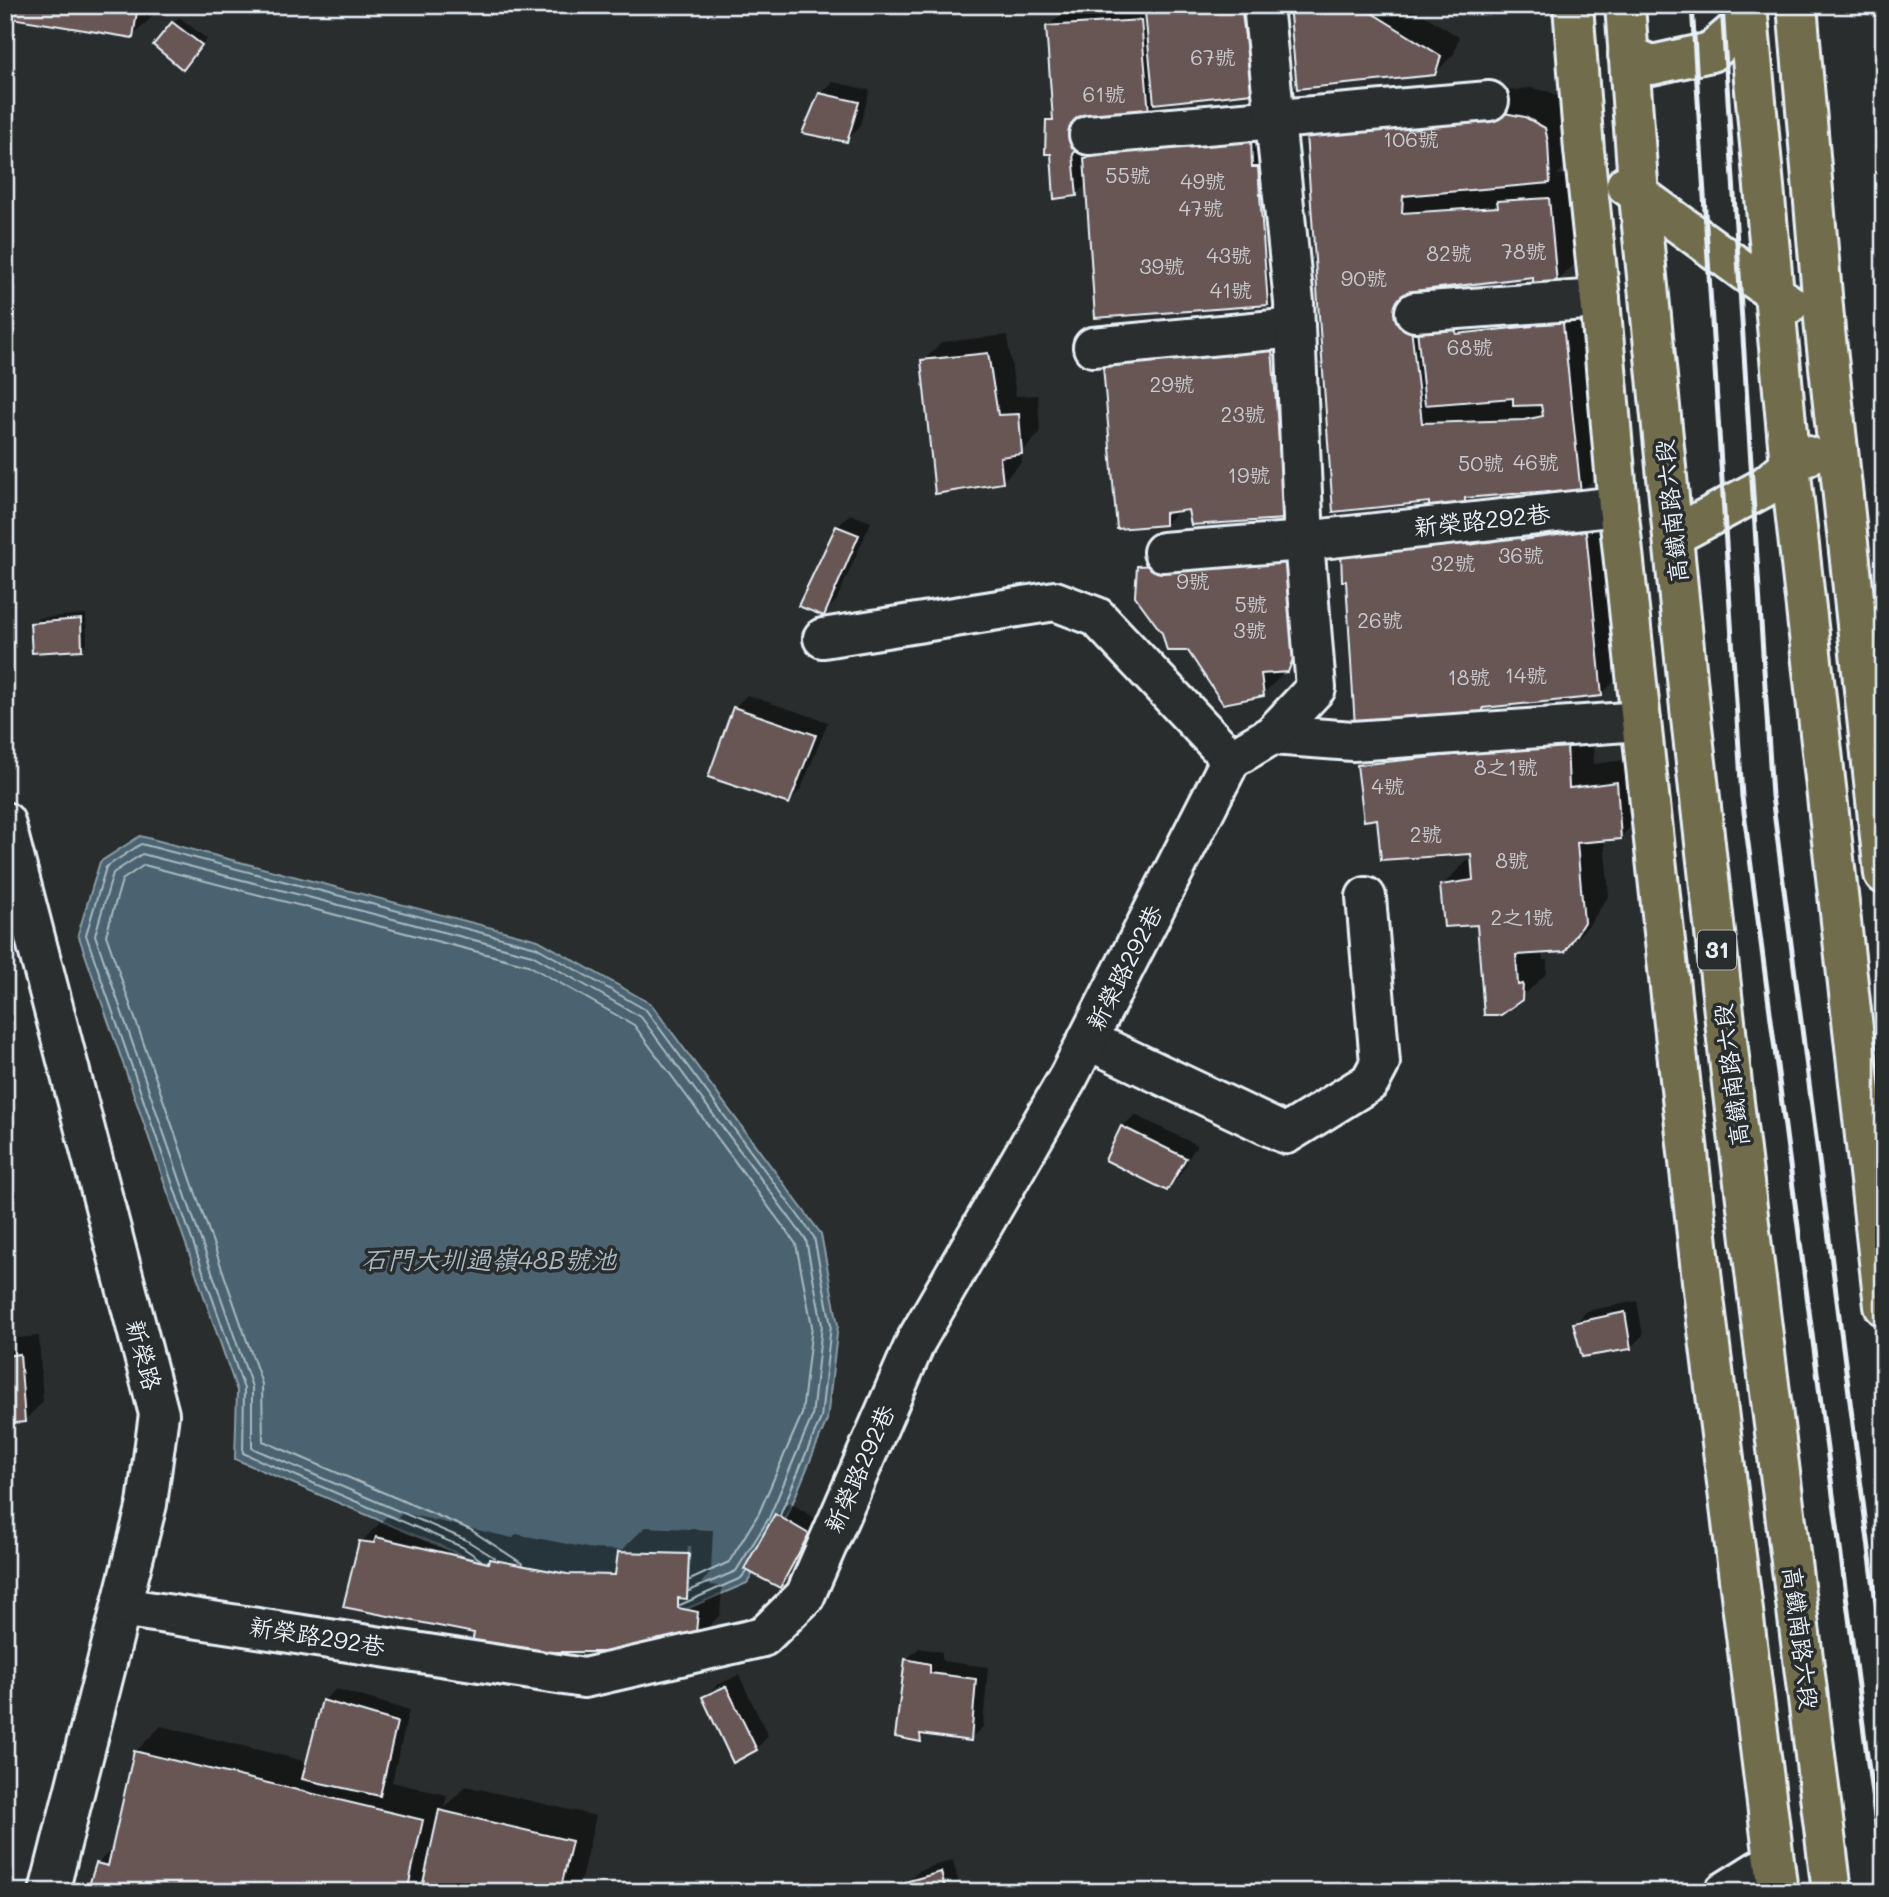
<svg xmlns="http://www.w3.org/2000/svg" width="1889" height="1897" viewBox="0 0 1889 1897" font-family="Mali,'LXGW WenKai TC',sans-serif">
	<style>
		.water { fill: #4b646f; stroke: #8a9ca6; stroke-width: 2 }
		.shadow { fill: #0007; fill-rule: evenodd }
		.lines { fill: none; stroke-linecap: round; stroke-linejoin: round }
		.shore { stroke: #a9b9c1; stroke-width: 2 }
		.building { fill: #685654; stroke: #e8f1f8; stroke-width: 2 }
		.minor-casing { stroke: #e8f1f8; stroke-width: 44 }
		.major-casing { stroke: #e8f1f8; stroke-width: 44 }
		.minor { stroke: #2a2d2e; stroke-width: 38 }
		.major { stroke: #716c4b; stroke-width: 38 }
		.rail { stroke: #e8f1f8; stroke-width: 5 }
		.labels { text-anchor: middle; stroke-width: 7; stroke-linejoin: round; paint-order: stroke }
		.number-label { font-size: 21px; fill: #c8cacf }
		.shield { fill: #2a2d2e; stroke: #afb6bb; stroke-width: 2 }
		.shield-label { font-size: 23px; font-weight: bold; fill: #e8f1f8 }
		.street-label { font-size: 24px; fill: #e8f1f8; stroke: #2a2d2e }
		.water-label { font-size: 26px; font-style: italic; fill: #a9b9c1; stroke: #2a2d2e }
	</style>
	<rect width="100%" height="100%" fill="#2a2d2e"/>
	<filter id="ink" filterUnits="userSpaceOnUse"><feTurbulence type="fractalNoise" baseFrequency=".0143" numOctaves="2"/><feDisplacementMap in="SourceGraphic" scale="14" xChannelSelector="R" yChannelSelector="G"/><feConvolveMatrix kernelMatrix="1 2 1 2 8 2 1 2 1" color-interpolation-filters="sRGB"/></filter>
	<g filter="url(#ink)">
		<!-- water -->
		<polygon class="water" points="140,836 538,940 651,1004 821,1234 838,1325 827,1420 783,1526 747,1583 677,1613 531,1600 459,1554 235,1459 237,1391 78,934 100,862"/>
		<!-- shadow -->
		<g class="shadow">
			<polygon points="5,5 153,5 152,17 132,36"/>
			<polygon points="1083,5 1262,5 1270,73 1251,92 1159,102 1148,113 1276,112 1293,278 1268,303 1087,183 1076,195 1048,121 1055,114 1048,27 1067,8"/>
			<polygon points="1291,5 1408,5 1459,37 1454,54 1435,73"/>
			<polygon points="179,17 207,39 189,62 156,45"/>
			<polygon points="833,82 870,90 859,128 846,141 821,94"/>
			<polygon points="1531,88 1550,92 1569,103 1575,156 1557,175 1574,174 1582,256 1557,282 1535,275 1434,287 1437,312 1587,290 1606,467 1580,493 1550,489 1473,496 1464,504 1431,506 1333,109"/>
			<polygon points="1297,325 1310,492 1179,510 1165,524 1105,366 1130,341"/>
			<polygon points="1007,335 1016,396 1038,395 1040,433 1021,453 1022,462 1003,481 923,361 942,342"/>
			<polygon points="1610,507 1626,669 1601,695 1492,706 1483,714 1348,579 1521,510"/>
			<polygon points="850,514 871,522 836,601 823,614 837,527"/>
			<polygon points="1158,547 1306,650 1287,670 1282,670 1282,675 1263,694 1189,649 1164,632 1139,566"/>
			<polygon points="86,614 87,643 81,649 32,624 38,618"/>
			<polygon points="747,695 828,722 801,789 789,802 734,708"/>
			<polygon points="1592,719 1594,764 1641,758 1645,812 1620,838 1604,839 1609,895 1590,924 1564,950 1542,951 1543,960 1547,960 1547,973 1521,998 1479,923 1442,886 1467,860 1474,860 1473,852 1379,817 1359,766 1384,741"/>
			<polygon points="5,1082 8,1105 5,1107"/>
			<polygon points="1135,1115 1197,1145 1189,1158 1125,1126 1125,1130 1188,1161 1179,1176 1166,1189 1122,1127"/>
			<polygon points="1637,1301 1643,1335 1630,1348 1575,1323 1587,1311"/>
			<polygon points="39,1336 43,1402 24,1421 5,1422 5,1339"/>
			<polygon points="789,1502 820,1521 792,1573 779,1586 776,1515"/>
			<path d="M403 1513 513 1538 516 1534 593 1549 622 1550 645 1527 713 1530 711 1572 701 1583 722 1587 720 1615 695 1640 657 1650 526 1646 476 1632 361 1542 386 1517 397 1518ZM378 1536 497 1563 496 1567 378 1539ZM688 1546H691L689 1589 685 1593Z"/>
			<polygon points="919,1648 942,1652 942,1661 988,1667 983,1727 970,1739 927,1733 920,1740 906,1660"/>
			<polygon points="739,1675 768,1736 756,1749 704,1698 717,1685"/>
			<polygon points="336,1689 409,1710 392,1782 447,1795 444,1808 466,1786 596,1816 578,1892 91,1892 97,1864 114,1847 136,1751 161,1726 308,1762 323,1701"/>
			<polygon points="953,1860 961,1892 911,1892 907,1882 920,1870"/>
		</g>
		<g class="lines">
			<!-- shore -->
			<g class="shore">
				<polyline points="495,1558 466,1540 252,1448 252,1387 95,935 113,873 142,854 532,955 641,1017 806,1240 822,1325 812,1417 769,1518 736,1571 689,1591"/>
				<polyline points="481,1560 462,1547 243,1453 244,1389 86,935 106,867 141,844 536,947 646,1010 814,1237 831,1325 821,1418 780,1515"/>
				<polyline points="523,1564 471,1530 263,1441 262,1384 106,935 122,880 144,865 528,965 634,1025 796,1244 812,1326 802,1414 759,1513 729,1562 690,1580"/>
				<polyline points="680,1605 741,1578 746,1572"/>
			</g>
		</g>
		<!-- building -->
		<g class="building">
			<polygon points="5,5 138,5 133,38 5,17"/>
			<polygon points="1081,5 1241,5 1252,93 1154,104 1145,12 1081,13"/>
			<polygon points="1289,5 1359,5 1441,56 1435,75 1297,89"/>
			<polygon points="1141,20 1149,114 1080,146 1073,154 1077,196 1054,199 1051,154 1045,154 1046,120 1053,120 1046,26"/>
			<polygon points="172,22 202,45 183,70 153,45"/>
			<polygon points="819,93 859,102 847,142 802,133"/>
			<polygon points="1504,113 1525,117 1545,128 1548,142 1550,183 1403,196 1402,213 1498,207 1497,201 1549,198 1557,283 1533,286 1533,277 1407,292 1422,423 1524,420 1543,416 1541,405 1513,406 1513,398 1425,405 1417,329 1455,327 1456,334 1532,326 1531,317 1562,314 1581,494 1550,498 1549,491 1465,498 1465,506 1429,508 1429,502 1333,512 1306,134"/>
			<polygon points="1251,136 1252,167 1258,167 1268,305 1095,318 1084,158"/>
			<polygon points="1272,349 1285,519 1191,525 1188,510 1165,513 1165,525 1117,529 1103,366"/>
			<polygon points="988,353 998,415 1019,414 1022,454 1000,457 1003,483 935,494 921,360"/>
			<polygon points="836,526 859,535 824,616 798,606"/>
			<polygon points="1586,531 1602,696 1483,708 1484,716 1355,727 1346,581 1342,581 1341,553 1467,536 1468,545 1495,541 1494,535 1520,532 1521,540"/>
			<polygon points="1289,558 1296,651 1288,672 1261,674 1264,696 1223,704 1188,651 1167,651 1162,633 1135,596 1137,566"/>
			<polygon points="81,619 82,650 32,653 30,623"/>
			<polygon points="733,707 816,735 789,804 708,777"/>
			<polygon points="1567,743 1569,788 1617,782 1621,839 1577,843 1584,922 1565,952 1516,955 1518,985 1523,984 1522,1000 1501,1015 1484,1015 1477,925 1444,927 1440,885 1473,880 1471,854 1381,860 1377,819 1364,821 1357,765"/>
			<polygon points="1121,1126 1186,1158 1167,1191 1105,1160"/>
			<polygon points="1625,1312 1631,1349 1582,1357 1573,1323"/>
			<polygon points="20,1354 25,1422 5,1424 5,1356"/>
			<polygon points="775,1514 809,1534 780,1588 744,1569"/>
			<polygon points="376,1537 488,1563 489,1559 567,1574 615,1575 618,1552 689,1554 687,1599 678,1598 678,1608 698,1612 695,1642 659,1639 658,1652 523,1652 524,1648 472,1643 474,1633 343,1607 359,1541 374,1543"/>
			<polygon points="905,1659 930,1664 930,1673 976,1679 971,1741 920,1734 921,1742 895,1737"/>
			<polygon points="726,1686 757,1750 733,1763 702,1697"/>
			<polygon points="322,1700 397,1722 380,1796 302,1779"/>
			<polygon points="134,1751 423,1820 407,1892 87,1892 96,1863 108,1866"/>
			<polygon points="439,1810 572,1841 560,1892 421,1892"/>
			<polygon points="941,1872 946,1892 909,1892 905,1882"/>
		</g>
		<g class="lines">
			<!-- minor casing -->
			<g class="minor-casing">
				<g id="minor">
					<polyline points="1089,135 1489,101"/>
					<polyline points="1415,312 1600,299"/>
					<polyline points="1093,347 1295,328"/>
					<polyline points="1163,552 1304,541 1618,506"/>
					<polyline points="823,638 1055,601 1097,617 1231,759"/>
					<polyline points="1272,735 1353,741 1641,721"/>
					<polyline points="5,822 159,1414 147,1504 49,1892"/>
					<polyline points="1088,1040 1286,1134 1370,1082 1380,1063 1366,897"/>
					<polyline points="121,1607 584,1678 763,1637 805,1596 916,1341 1069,1076 1231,759 1272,735 1316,688 1304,541 1294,302 1263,5"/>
					<polyline points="1724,1892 1759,1870 1774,1866"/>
				</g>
			</g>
			<!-- major casing -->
			<g class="major-casing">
				<g id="major">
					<polyline points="1573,5 1584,150 1600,299 1618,506 1641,721 1703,1290 1778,1892"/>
					<polyline points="1625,5 1639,196 1691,718 1734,1102 1832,1892"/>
					<polyline points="1747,5 1790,465 1884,1306"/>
					<polyline points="1797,5 1825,330 1884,874"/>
					<polyline points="1628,55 1652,65 1711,52 1748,20"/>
					<polyline points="1626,185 1789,304"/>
					<polyline points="1675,535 1763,488 1790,465 1807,456"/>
				</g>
			</g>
			<!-- minor -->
			<use href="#minor" class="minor"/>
			<!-- major -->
			<use href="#major" class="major"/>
			<!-- rail -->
			<g class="rail">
				<polyline points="1692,5 1742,797 1884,1886"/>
				<polyline points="1722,5 1772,796 1884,1665"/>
			</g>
		</g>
	</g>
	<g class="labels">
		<!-- number labels -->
		<g class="number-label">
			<text x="1213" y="65">67號</text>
			<text x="1104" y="102">61號</text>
			<text x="1411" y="147">106號</text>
			<text x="1128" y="183">55號</text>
			<text x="1203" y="189">49號</text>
			<text x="1201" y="216">47號</text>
			<text x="1524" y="259">78號</text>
			<text x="1449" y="261">82號</text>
			<text x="1229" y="263">43號</text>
			<text x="1162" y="274">39號</text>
			<text x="1364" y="286">90號</text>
			<text x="1231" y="298">41號</text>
			<text x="1470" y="355">68號</text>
			<text x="1172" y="392">29號</text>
			<text x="1243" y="422">23號</text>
			<text x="1536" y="470">46號</text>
			<text x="1481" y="471">50號</text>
			<text x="1249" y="483">19號</text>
			<text x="1521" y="563">36號</text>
			<text x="1453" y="571">32號</text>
			<text x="1193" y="589">9號</text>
			<text x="1251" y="612">5號</text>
			<text x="1380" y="628">26號</text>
			<text x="1250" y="638">3號</text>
			<text x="1526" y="683">14號</text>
			<text x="1469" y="685">18號</text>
			<text x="1506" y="775">8之1號</text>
			<text x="1388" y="794">4號</text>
			<text x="1426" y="842">2號</text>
			<text x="1512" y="868">8號</text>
			<text x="1522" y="925">2之1號</text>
		</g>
		<!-- shield labels -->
		<rect class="shield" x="1698" y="930.5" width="38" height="39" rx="5"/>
		<g class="shield-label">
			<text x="1717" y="958">31</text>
		</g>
		<!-- street labels -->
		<g class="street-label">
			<text transform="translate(1672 511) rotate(-96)" y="8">高鐵南路六段</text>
			<text transform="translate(1482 521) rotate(-6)" y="8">新榮路292巷</text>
			<text transform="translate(1125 968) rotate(-63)" y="8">新榮路292巷</text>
			<text transform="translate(1732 1075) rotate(-97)" y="8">高鐵南路六段</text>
			<text transform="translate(143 1355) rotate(75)" y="8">新榮路</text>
			<text transform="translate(860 1469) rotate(-66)" y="8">新榮路292巷</text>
			<text transform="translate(317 1637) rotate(9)" y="8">新榮路292巷</text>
			<text transform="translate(1800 1638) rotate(83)" y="8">高鐵南路六段</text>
		</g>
		<!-- water labels -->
		<g class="water-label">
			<text x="489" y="1269">石門大圳過嶺48B號池</text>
		</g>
	</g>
	<!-- margin -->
	<rect width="1889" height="1897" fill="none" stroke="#2a2d2e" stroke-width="28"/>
	<rect x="14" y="14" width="1861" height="1869" fill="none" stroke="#e8f1f8" stroke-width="2.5" filter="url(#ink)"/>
</svg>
